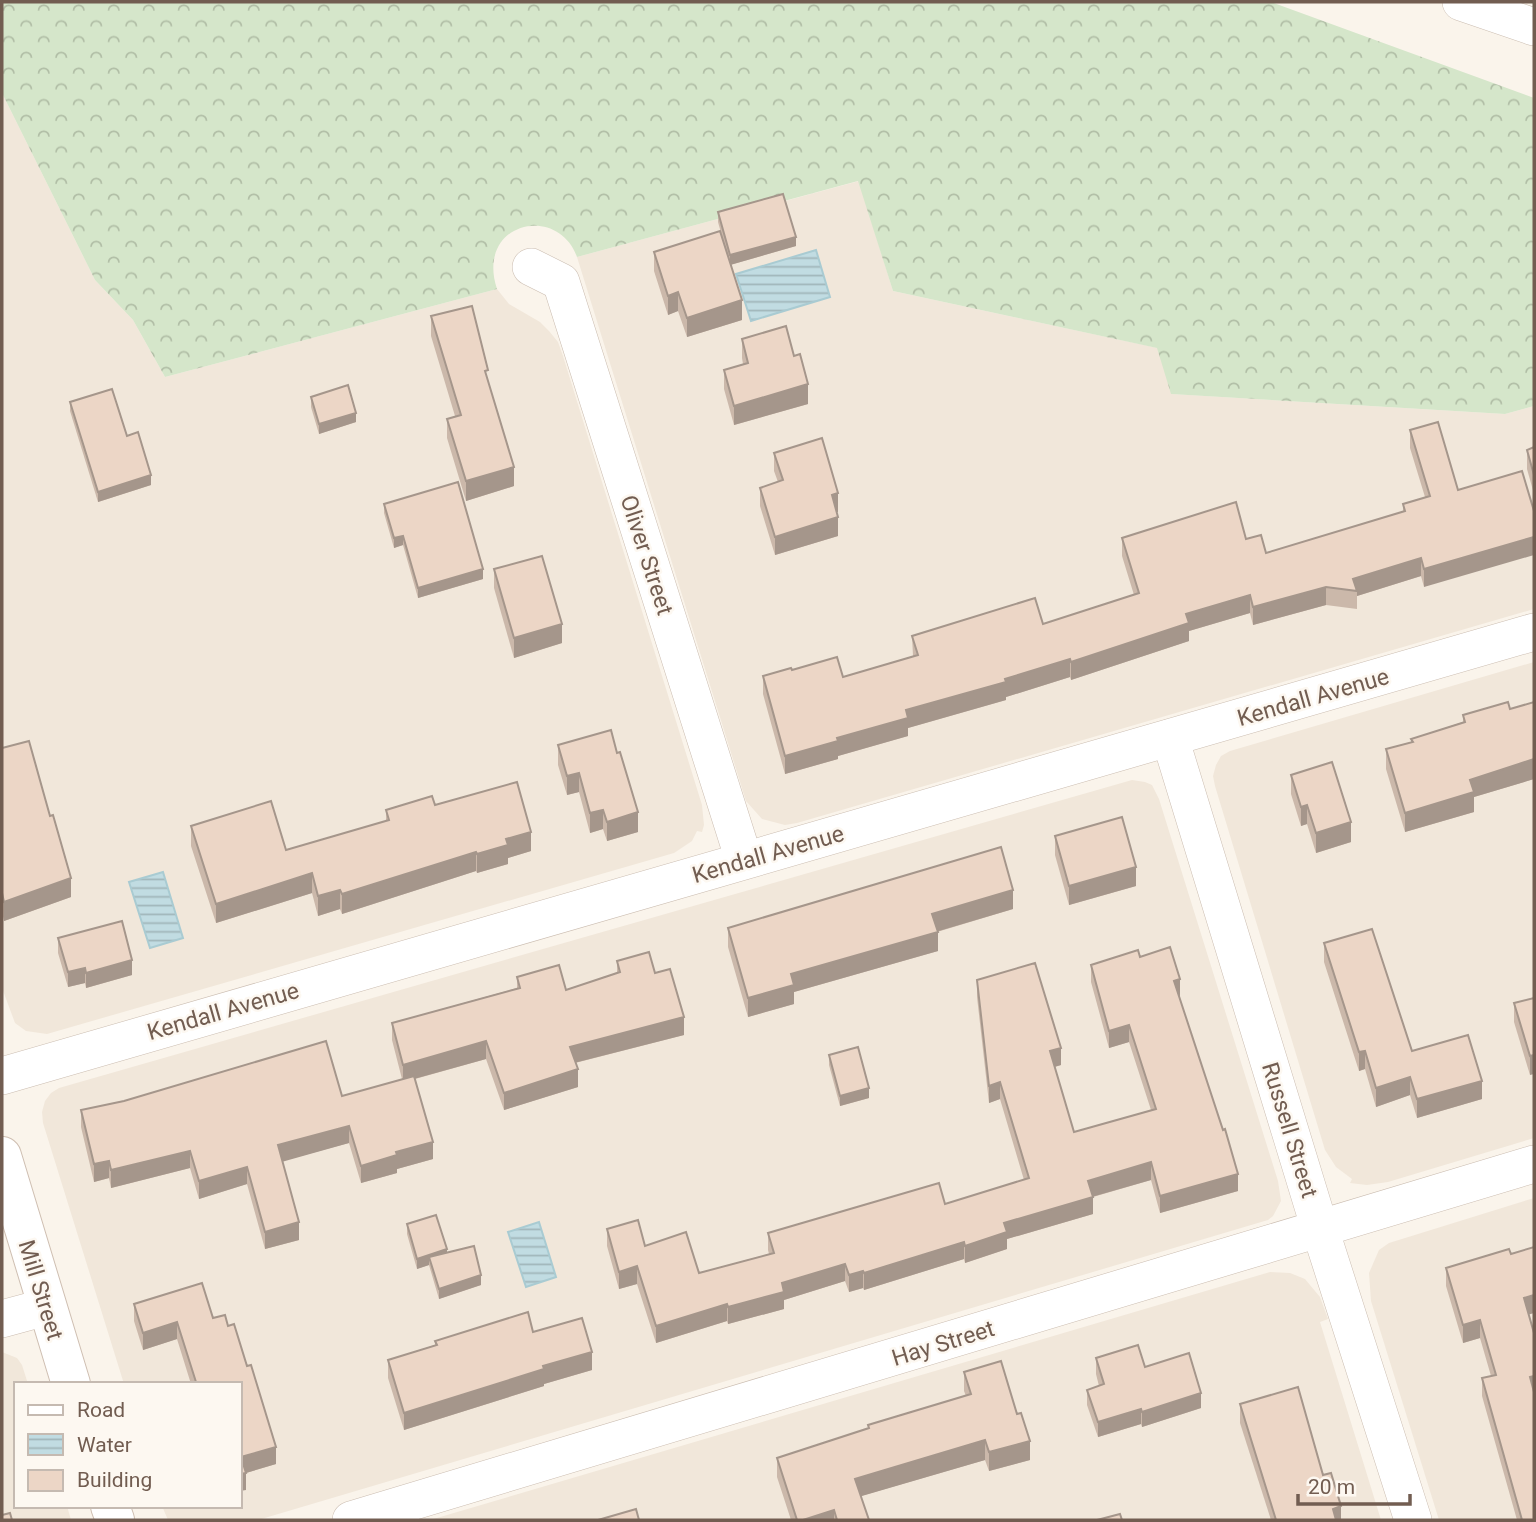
<svg xmlns="http://www.w3.org/2000/svg" width="1536" height="1522" viewBox="0 0 1536 1522" font-family="Roboto,sans-serif">
	<style>
		.residential { fill: #f1e7da }
		.forest { fill: url(#forest-crowns) }
		.water { fill: url(#water-rules); stroke: #a9cbd2; stroke-width: 2 }
		.lines { fill: none; stroke-linecap: round; stroke-linejoin: round }
		.street-casing { stroke: #cbbdb1; stroke-width: 38 }
		.secondary-casing { stroke: #cfbfb2; stroke-width: 40 }
		.street { stroke: #fff; stroke-width: 37 }
		.secondary { stroke: #fff; stroke-width: 38 }
		.wall { fill: #cbb8aa }
		.shaded-wall { fill: #a5968b }
		.building { fill: #ecd6c6; stroke: #a5968b; stroke-width: 2 }
		.labels { text-anchor: middle; stroke-width: 5; stroke-linejoin: round; paint-order: stroke }
		.street-label { font-size: 23px; fill: #725d51; stroke: #fdf8f1 }
	</style>
	<defs>
		<pattern id="forest-crowns" width="20" height="18" patternUnits="userSpaceOnUse" patternTransform="scale(1.75)"><rect width="20" height="18" fill="#d5e6ca"/><path d="M2 6a3 3 0 1 1 6 0M12 15a3 3 0 1 1 6 0" fill="none" stroke="#b1bea6"/></pattern>
		<pattern id="water-rules" width="6" height="5" patternUnits="userSpaceOnUse" patternTransform="scale(1.75)"><rect width="6" height="5" fill="#c1dce2"/><path d="M0 2.5h6" fill="none" stroke="#a1b6ba"/></pattern>
	</defs>
	<rect width="100%" height="100%" fill="#faf4eb"/>
	<!-- residential -->
	<g class="residential">
		<polygon points="2,93 95,280 133,320 165,377 497,289 509,304 540,322 549,331 558,342 563,356 702,805 704,825 702,832 697,831 692,841 674,853 47,1034 26,1031 15,1023 2,988"/>
		<polygon points="859,181 893,291 1158,348 1172,394 1505,414 1534,406 1534,609 797,823 785,825 762,819 746,801 577,257"/>
		<polygon points="1534,662 1534,1138 1388,1182 1367,1185 1350,1183 1352,1179 1336,1167 1325,1150 1215,786 1213,776 1216,765 1221,756 1230,751"/>
		<polygon points="1132,780 1145,782 1152,785 1159,799 1278,1181 1281,1201 1273,1216 1268,1220 258,1520 168,1520 162,1506 240,1506 240,1384 124,1384 43,1123 42,1112 45,1101 51,1093 59,1088"/>
		<polygon points="1534,1198 1534,1520 1439,1520 1371,1301 1369,1273 1379,1250 1389,1243"/>
		<polygon points="1270,1272 1290,1273 1305,1279 1320,1297 1328,1319 1320,1322 1381,1520 430,1520"/>
		<polygon points="2,1352 17,1358 22,1365 28,1384 16,1384 16,1506 67,1506 71,1520 2,1520"/>
	</g>
	<!-- forest -->
	<path class="forest" d="M2 2H1271L1534 98V406L1505 414 1171 394 1157 348 893 291 858 181 577 257C558 203 475 222 497 289L165 377 133 320 95 280 2 93Z"/>
	<!-- water -->
	<g class="water">
		<polygon points="816,250 830,297 751,321 736,274"/>
		<polygon points="163,872 183,938 150,948 129,882"/>
		<polygon points="539,1222 556,1277 526,1287 508,1232"/>
	</g>
	<g class="lines">
		<!-- street casing -->
		<g class="street-casing">
			<g id="street">
				<polyline points="1461,2 1534,27"/>
				<polyline points="531,267 561,282 744,860"/>
				<polyline points="1170,738 1320,1229 1413,1520"/>
				<polyline points="2,1076 1534,632"/>
				<polyline points="2,1319 46,1307"/>
				<polyline points="351,1520 1534,1164"/>
			</g>
		</g>
		<!-- secondary casing -->
		<g class="secondary-casing">
			<g id="secondary">
				<polyline points="2,1156 71,1384"/>
				<polyline points="110,1506 115,1520"/>
			</g>
		</g>
		<!-- street -->
		<use href="#street" class="street"/>
		<!-- secondary -->
		<use href="#secondary" class="secondary"/>
	</g>
	<!-- wall -->
	<g class="wall">
		<polygon points="718,212 796,246 730,265 718,222"/>
		<polygon points="654,252 742,320 687,337 678,311 668,315 654,271"/>
		<polygon points="431,316 488,381 514,486 466,501 447,438 447,419 455,416 431,336"/>
		<polygon points="742,339 794,356 808,404 734,425 724,389 724,370 743,364 742,358"/>
		<polygon points="311,397 356,422 319,434 311,407"/>
		<polygon points="70,402 127,436 151,485 98,502 70,411"/>
		<polygon points="1438,422 1424,587 1421,576 1357,596 1357,609 1326,605 1253,625 1250,613 1189,631 1189,641 1071,680 1070,677 1006,697 1006,700 908,728 908,736 838,756 838,759 785,774 763,694 763,676 792,670 843,677 913,656 912,636 1043,624 1134,595 1122,556 1122,538 1246,539 1266,553 1403,512 1403,504 1425,497 1410,448 1410,430"/>
		<polygon points="1534,447 1534,494 1527,469 1527,450"/>
		<polygon points="774,453 838,512 837,512 838,536 775,555 760,506 760,488 778,482 774,471"/>
		<polygon points="384,504 483,579 418,598 403,545 394,548 384,513"/>
		<polygon points="494,569 562,643 514,658 494,588"/>
		<polygon points="1534,702 1534,779 1474,797 1474,812 1405,832 1386,769 1386,749 1411,742 1411,739 1463,722 1463,715 1510,709"/>
		<polygon points="558,745 638,832 607,841 603,829 590,833 579,792 567,795 558,765"/>
		<polygon points="2,748 71,897 4,921 2,912"/>
		<polygon points="1291,775 1351,842 1316,853 1307,824 1301,826 1291,794"/>
		<polygon points="435,805 531,851 508,858 508,864 477,873 476,871 342,914 340,909 318,916 312,893 216,923 191,846 191,826 286,850 386,821 386,810"/>
		<polygon points="1055,836 1136,886 1069,905 1055,855"/>
		<polygon points="1013,909 937,932 938,951 794,992 794,1004 748,1017 728,947 728,928"/>
		<polygon points="58,938 132,975 86,988 85,983 68,987 58,953"/>
		<polygon points="1324,943 1412,1051 1482,1099 1417,1118 1410,1095 1376,1107 1365,1069 1359,1071 1324,962"/>
		<polygon points="1140,957 1180,996 1179,997 1238,1191 1160,1213 1151,1180 1093,1197 1093,1214 1007,1239 1007,1249 965,1263 964,1259 864,1290 863,1288 849,1292 845,1281 784,1300 784,1309 728,1324 727,1321 656,1343 637,1284 619,1289 607,1246 607,1229 645,1246 699,1273 769,1254 768,1250 768,1233 945,1204 1024,1180 1000,1099 989,1103 977,997 977,980 1061,1065 1055,1067 1074,1132 1151,1110 1129,1042 1109,1048 1091,982 1091,965"/>
		<polygon points="617,961 655,973 684,1035 575,1063 578,1087 504,1110 486,1059 415,1079 433,1159 397,1169 397,1173 361,1183 349,1143 282,1161 299,1240 265,1249 247,1184 199,1199 190,1168 111,1188 109,1178 94,1182 81,1127 81,1110 342,1096 402,1079 392,1040 392,1023 517,988 517,977 566,990 617,974"/>
		<polygon points="1534,998 1530,1075 1514,1022 1514,1003"/>
		<polygon points="829,1055 869,1098 840,1106 829,1065"/>
		<polygon points="407,1224 447,1252 481,1285 439,1299 429,1265 417,1269 407,1234"/>
		<polygon points="1446,1268 1529,1315 1534,1520 1517,1520 1482,1396 1482,1378 1491,1376 1480,1338 1463,1343 1446,1286"/>
		<polygon points="134,1304 213,1318 276,1464 246,1473 246,1490 191,1384 177,1339 143,1350 134,1321"/>
		<polygon points="533,1332 592,1370 544,1384 544,1386 404,1430 388,1378 388,1360 435,1345 435,1341"/>
		<polygon points="1096,1358 1145,1367 1201,1408 1142,1427 1141,1424 1098,1437 1087,1405 1087,1390 1099,1386 1096,1374"/>
		<polygon points="964,1372 1030,1460 989,1471 985,1460 861,1496 869,1520 791,1520 777,1477 777,1458 868,1429 868,1425 966,1396 964,1391"/>
		<polygon points="1240,1404 1323,1475 1341,1520 1271,1520 1240,1423"/>
	</g>
	<!-- shaded-wall -->
	<g class="shaded-wall">
		<polygon points="796,237 796,246 730,265 730,255"/>
		<polygon points="678,292 678,311 668,315 668,296"/>
		<polygon points="742,300 742,320 687,337 687,318"/>
		<polygon points="808,384 808,404 734,425 734,406"/>
		<polygon points="356,413 356,422 319,434 319,424"/>
		<polygon points="514,467 514,486 466,501 466,481"/>
		<polygon points="151,475 151,485 98,502 98,492"/>
		<polygon points="838,493 838,512 832,513 832,495"/>
		<polygon points="838,517 838,536 775,555 775,537"/>
		<polygon points="403,536 403,545 394,548 394,538"/>
		<polygon points="1534,537 1534,555 1424,587 1424,569"/>
		<polygon points="1421,558 1421,576 1357,596 1357,591 1353,579"/>
		<polygon points="483,569 483,579 418,598 418,588"/>
		<polygon points="1326,587 1326,605 1253,625 1253,607"/>
		<polygon points="1250,595 1250,613 1189,631 1189,641 1071,680 1071,662 1186,614"/>
		<polygon points="562,624 562,643 514,658 514,638"/>
		<polygon points="1070,659 1070,677 1006,697 1006,700 908,728 908,736 838,756 838,759 785,774 785,756 837,738 906,710"/>
		<polygon points="1534,759 1534,779 1474,797 1474,812 1405,832 1405,813 1470,780"/>
		<polygon points="579,773 579,792 567,795 567,776"/>
		<polygon points="1307,805 1307,824 1301,826 1301,807"/>
		<polygon points="603,810 603,829 590,833 590,813"/>
		<polygon points="638,812 638,832 607,841 607,822"/>
		<polygon points="1351,822 1351,842 1316,853 1316,833"/>
		<polygon points="531,832 531,851 508,858 508,864 477,873 477,854 506,839"/>
		<polygon points="476,852 476,871 342,914 342,894"/>
		<polygon points="1136,867 1136,886 1069,905 1069,886"/>
		<polygon points="312,873 312,893 216,923 216,904"/>
		<polygon points="71,878 71,897 4,921 4,902"/>
		<polygon points="340,890 340,909 318,916 318,896"/>
		<polygon points="1013,890 1013,909 932,933 932,914"/>
		<polygon points="938,932 938,951 794,992 794,1004 748,1017 748,998 791,974"/>
		<polygon points="132,960 132,975 86,988 86,973"/>
		<polygon points="85,968 85,983 68,987 68,972"/>
		<polygon points="1180,979 1180,996 1174,998 1174,981"/>
		<polygon points="684,1017 684,1035 570,1064 570,1047"/>
		<polygon points="1129,1025 1129,1042 1109,1048 1109,1031"/>
		<polygon points="486,1041 486,1059 403,1082 403,1065"/>
		<polygon points="1061,1048 1061,1065 1050,1068 1050,1051"/>
		<polygon points="1365,1051 1365,1069 1359,1071 1359,1052"/>
		<polygon points="1534,1055 1534,1074 1530,1075 1530,1056"/>
		<polygon points="578,1069 578,1087 504,1110 504,1093"/>
		<polygon points="1410,1077 1410,1095 1376,1107 1376,1088"/>
		<polygon points="1482,1081 1482,1099 1417,1118 1417,1099"/>
		<polygon points="1000,1082 1000,1099 989,1103 989,1086"/>
		<polygon points="869,1088 869,1098 840,1106 840,1096"/>
		<polygon points="349,1126 349,1143 278,1163 278,1145"/>
		<polygon points="433,1142 433,1159 397,1169 397,1173 361,1183 361,1166 396,1152"/>
		<polygon points="190,1151 190,1168 111,1188 111,1170"/>
		<polygon points="109,1161 109,1178 94,1182 94,1164"/>
		<polygon points="1151,1162 1151,1180 1088,1198 1088,1181"/>
		<polygon points="247,1167 247,1184 199,1199 199,1181"/>
		<polygon points="1238,1174 1238,1191 1160,1213 1160,1196"/>
		<polygon points="1093,1197 1093,1214 1007,1239 1007,1249 965,1263 965,1246 1004,1223"/>
		<polygon points="299,1222 299,1240 265,1249 265,1232"/>
		<polygon points="964,1242 964,1259 864,1290 864,1273"/>
		<polygon points="447,1249 447,1259 429,1257 429,1265 417,1269 417,1259"/>
		<polygon points="845,1264 845,1281 784,1300 784,1309 728,1324 728,1307 782,1283"/>
		<polygon points="637,1266 637,1284 619,1289 619,1272"/>
		<polygon points="863,1271 863,1288 849,1292 849,1275"/>
		<polygon points="481,1275 481,1285 439,1299 439,1289"/>
		<polygon points="1534,1295 1534,1313 1524,1316 1524,1298"/>
		<polygon points="727,1304 727,1321 656,1343 656,1326"/>
		<polygon points="1480,1320 1480,1338 1463,1343 1463,1325"/>
		<polygon points="177,1322 177,1339 143,1350 143,1333"/>
		<polygon points="592,1352 592,1370 544,1384 544,1386 404,1430 404,1413 543,1366"/>
		<polygon points="1534,1376 1534,1394 1530,1377"/>
		<polygon points="1201,1393 1201,1408 1142,1427 1142,1412"/>
		<polygon points="1141,1409 1141,1424 1098,1437 1098,1422"/>
		<polygon points="985,1440 985,1460 855,1498 855,1479"/>
		<polygon points="1030,1441 1030,1460 989,1471 989,1452"/>
		<polygon points="276,1447 276,1464 246,1473 246,1490 240,1491 241,1457"/>
		<polygon points="1341,1506 1341,1520 1333,1520 1333,1509"/>
		<polygon points="834,1510 834,1520 803,1520"/>
	</g>
	<!-- building -->
	<g class="building">
		<polygon points="783,194 796,237 730,255 718,212"/>
		<polygon points="720,231 742,300 687,318 678,292 668,296 654,252"/>
		<polygon points="472,306 488,370 485,371 514,467 466,481 447,419 461,415 431,316"/>
		<polygon points="786,326 794,356 800,354 808,384 734,406 724,370 748,363 742,339"/>
		<polygon points="348,385 356,413 319,424 311,397"/>
		<polygon points="112,389 127,436 138,432 151,475 98,492 70,402"/>
		<polygon points="1438,422 1458,490 1522,471 1534,511 1534,537 1424,569 1421,558 1353,579 1357,591 1326,587 1253,607 1250,595 1186,614 1189,623 1071,662 1070,659 1005,679 1006,682 906,710 908,718 837,738 838,741 785,756 763,676 791,668 792,670 837,657 843,677 918,655 912,636 1035,598 1043,624 1139,593 1122,538 1236,502 1246,539 1261,535 1266,553 1405,511 1403,504 1430,496 1410,430"/>
		<polygon points="822,438 838,493 832,495 838,517 775,537 760,488 783,480 774,453"/>
		<polygon points="1534,447 1534,475 1527,450"/>
		<polygon points="458,482 483,569 418,588 403,536 394,538 384,504"/>
		<polygon points="542,556 562,624 514,638 494,569"/>
		<polygon points="1508,702 1510,709 1534,702 1534,759 1470,780 1474,792 1405,813 1386,749 1413,742 1411,739 1465,722 1463,715"/>
		<polygon points="611,730 617,753 620,752 638,812 607,822 603,810 590,813 579,773 567,776 558,745"/>
		<polygon points="29,741 50,816 53,815 71,878 4,902 2,893 2,748"/>
		<polygon points="1332,762 1351,822 1316,833 1307,805 1301,807 1291,775"/>
		<polygon points="517,782 531,832 506,839 508,845 477,854 476,852 342,894 340,890 318,896 312,873 216,904 191,826 271,801 286,850 389,820 386,810 432,796 435,805"/>
		<polygon points="1122,817 1136,867 1069,886 1055,836"/>
		<polygon points="1001,847 1013,890 932,914 938,932 791,974 794,985 748,998 728,928"/>
		<polygon points="122,921 132,960 86,973 85,968 68,972 58,938"/>
		<polygon points="1372,929 1412,1051 1468,1035 1482,1081 1417,1099 1410,1077 1376,1088 1365,1051 1359,1052 1324,943"/>
		<polygon points="1170,947 1180,979 1174,981 1223,1130 1225,1129 1238,1174 1160,1196 1151,1162 1088,1181 1093,1197 1004,1223 1007,1232 965,1246 964,1242 864,1273 863,1271 849,1275 845,1264 782,1283 784,1292 728,1307 727,1304 656,1326 637,1266 619,1272 607,1229 638,1220 645,1246 686,1232 699,1273 774,1253 768,1233 939,1183 945,1204 1029,1178 1000,1082 989,1086 977,980 1035,963 1061,1048 1050,1051 1074,1132 1156,1109 1129,1025 1109,1031 1091,965 1138,950 1140,957"/>
		<polygon points="649,952 655,973 670,969 684,1017 570,1047 578,1069 504,1093 486,1041 403,1065 392,1023 520,988 517,977 559,965 566,990 620,972 617,961"/>
		<polygon points="1534,998 1534,1055 1530,1056 1514,1003"/>
		<polygon points="326,1041 342,1096 414,1076 433,1142 396,1152 397,1155 361,1166 349,1126 278,1145 299,1222 265,1232 247,1167 199,1181 190,1151 111,1170 109,1161 94,1164 81,1110 124,1101"/>
		<polygon points="858,1047 869,1088 840,1096 829,1055"/>
		<polygon points="436,1215 447,1249 417,1259 407,1224"/>
		<polygon points="474,1246 481,1275 439,1289 429,1257"/>
		<polygon points="1534,1247 1534,1295 1524,1298 1534,1333 1534,1376 1530,1377 1534,1392 1534,1520 1522,1520 1482,1378 1496,1375 1480,1320 1463,1325 1446,1268 1509,1249 1511,1254"/>
		<polygon points="202,1283 213,1318 225,1315 228,1326 234,1324 247,1366 251,1365 276,1447 241,1457 246,1473 240,1474 240,1384 190,1384 196,1382 177,1322 143,1333 134,1304"/>
		<polygon points="528,1312 533,1332 582,1318 592,1352 543,1366 544,1369 404,1413 388,1360 437,1345 435,1341"/>
		<polygon points="1138,1345 1145,1367 1189,1353 1201,1393 1142,1412 1141,1409 1098,1422 1087,1390 1104,1384 1096,1358"/>
		<polygon points="1001,1361 1017,1414 1021,1413 1030,1441 989,1452 985,1440 855,1479 869,1520 837,1520 834,1510 803,1520 797,1520 777,1458 869,1428 868,1425 971,1394 964,1372"/>
		<polygon points="1298,1387 1323,1475 1331,1473 1341,1506 1333,1509 1336,1520 1276,1520 1240,1404"/>
		<polygon points="636,1509 639,1520 598,1520"/>
		<polygon points="10,1513 12,1520 2,1520 2,1515"/>
		<polygon points="1120,1514 1122,1520 1097,1520"/>
	</g>
	<g class="labels">
		<!-- street labels -->
		<g class="street-label">
			<text transform="translate(647 555) rotate(72)" y="8">Oliver Street</text>
			<text transform="translate(1313 697) rotate(-16)" y="8">Kendall Avenue</text>
			<text transform="translate(768 854) rotate(-16)" y="8">Kendall Avenue</text>
			<text transform="translate(223 1011) rotate(-16)" y="8">Kendall Avenue</text>
			<text transform="translate(1290 1130) rotate(73)" y="8">Russell Street</text>
			<text transform="translate(41 1290) rotate(73)" y="8">Mill Street</text>
			<text transform="translate(943 1343) rotate(-17)" y="8">Hay Street</text>
		</g>
	</g>
	<!-- border -->
	<rect width="1536" height="1522" fill="none" stroke="#725d51" stroke-width="7"/>
	<!-- legend -->
	<rect x="14" y="1382" width="228" height="126" fill="#fdf8f1" stroke="#c5bab1" stroke-width="2"/>
	<rect x="28" y="1405" width="35" height="10" fill="#ffffff" stroke="#c5bab1" stroke-width="2"/>
	<text x="77" y="1417" font-size="21" fill="#725d51">Road</text>
	<rect x="28" y="1434" width="35" height="21" fill="url(#water-rules)" stroke="#c5bab1" stroke-width="2"/>
	<text x="77" y="1452" font-size="21" fill="#725d51">Water</text>
	<rect x="28" y="1470" width="35" height="21" fill="#ecd6c6" stroke="#c5bab1" stroke-width="2"/>
	<text x="77" y="1487" font-size="21" fill="#725d51">Building</text>
	<!-- scale -->
	<path d="M1298 1494v10h112v-10" fill="none" stroke="#725d51" stroke-width="3.5"/>
	<text x="1308" y="1494" font-size="21" fill="#725d51" stroke="#fdf8f1" stroke-width="5" paint-order="stroke">20 m</text>
</svg>
